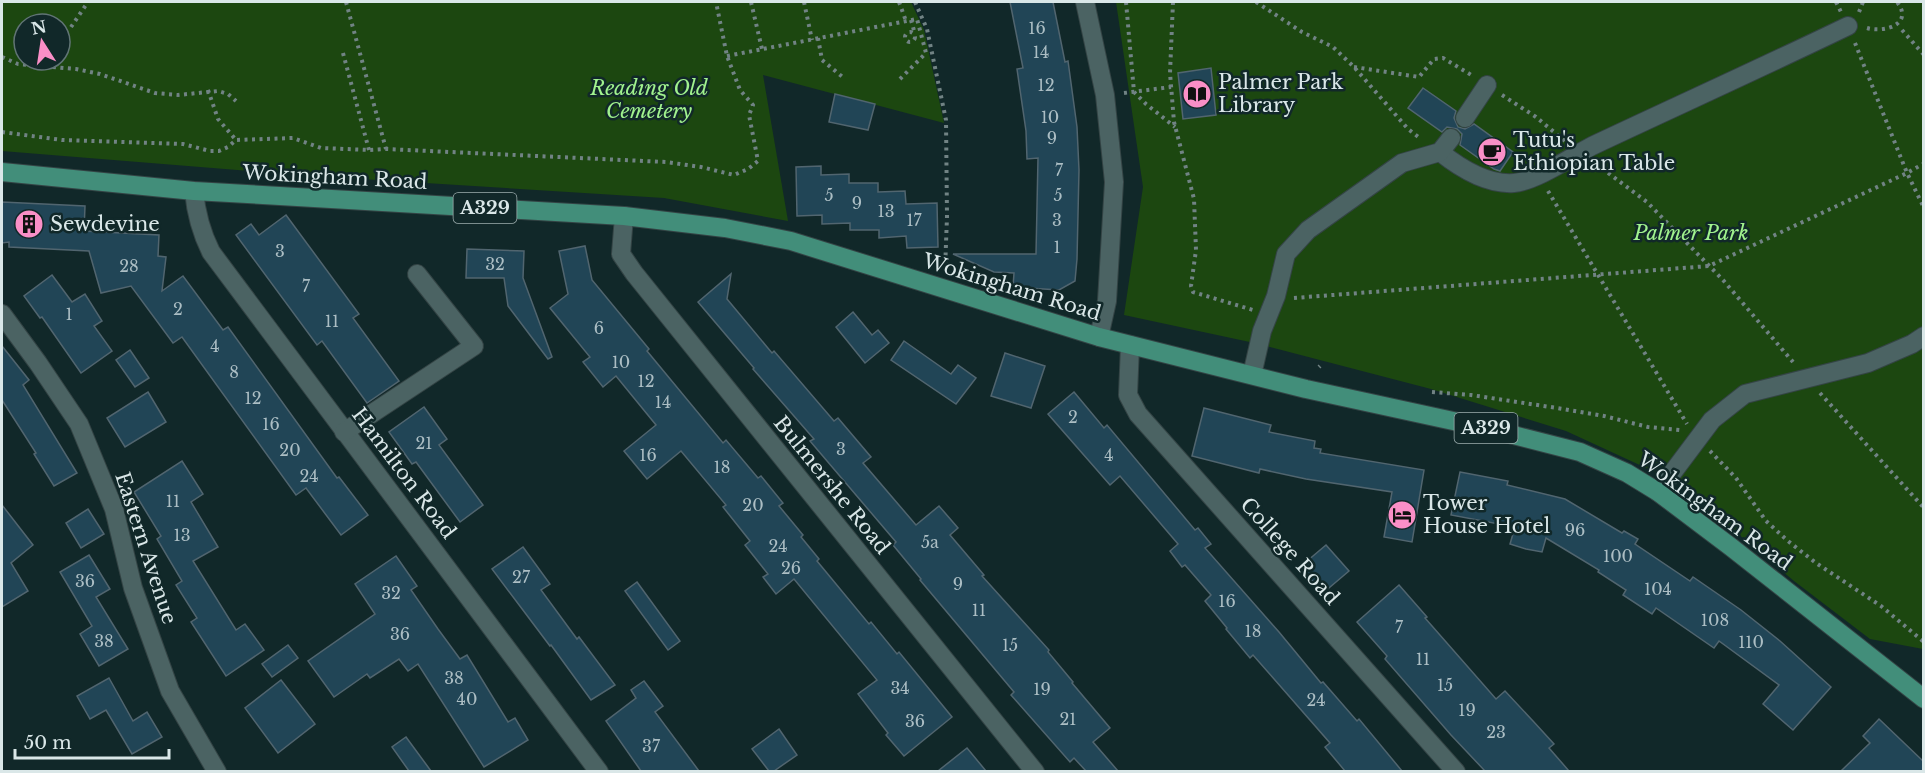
<svg xmlns="http://www.w3.org/2000/svg" width="1925" height="773" viewBox="0 0 1925 773" font-family="'Libre Baskerville',serif">
	<style>
		.green { fill: #1c4710; fill-rule: evenodd }
		.building { fill: #214556; stroke: #51656f; stroke-width: 1.5 }
		.lines { fill: none; stroke-linecap: round; stroke-linejoin: round }
		.minor-casing { stroke: #344445; stroke-width: 20 }
		.major-casing { stroke: #344445; stroke-width: 20 }
		.path { stroke: #718384; stroke-width: 4; stroke-dasharray: 3 4.5; stroke-linecap: butt }
		.minor { stroke: #4b6363; stroke-width: 18 }
		.major { stroke: #428e7a; stroke-width: 18 }
		.labels { text-anchor: middle; stroke-width: 5; stroke-linejoin: round; paint-order: stroke }
		.number-label { font-size: 16px; fill: #acbec4 }
		.shield { fill: #112829; stroke: #9eaeaf; stroke-width: 1.5 }
		.shield-label { font-size: 18px; font-weight: bold; fill: #dae7e8 }
		.poi-label { font-size: 20px; fill: #dae7e8; stroke: #112829; text-anchor: start }
		.park-label { font-size: 20px; font-style: italic; fill: #a1f38e; stroke: #112829 }
		.street-label { font-size: 20px; fill: #dae7e8; stroke: #112829 }
	</style>
	<rect width="100%" height="100%" fill="#112829"/>
	<!-- green -->
	<g class="green">
		<path d="M2 2H911L924 30 944 123 763 75 788 221 664 198 313 176 2 151ZM24 24H60V60H24Z"/>
		<polygon points="1116,2 1923,2 1923,649 1870,639 1794,581 1711,511 1683,485 1566,431 1431,389 1259,344 1124,315 1143,187"/>
	</g>
	<!-- building -->
	<g class="building">
		<polygon points="1010,2 1053,2 1065,62 1068,61 1077,127 1079,170 1077,259 1075,281 1059,290 1013,287 1014,273 994,272 953,254 1036,254 1038,158 1027,159 1026,131 1017,69 1023,68"/>
		<polygon points="1211,68 1216,115 1183,119 1178,73"/>
		<polygon points="1423,88 1456,111 1454,118 1458,127 1465,129 1474,124 1513,152 1500,171 1494,169 1460,145 1462,134 1457,129 1447,127 1442,132 1408,108"/>
		<polygon points="835,94 875,104 868,130 829,122"/>
		<polygon points="821,166 821,175 849,174 849,183 878,183 878,192 905,191 906,204 937,203 938,247 907,248 906,236 879,238 879,230 850,230 850,223 822,224 822,215 797,216 796,167"/>
		<polygon points="2,202 85,206 84,231 159,235 158,256 166,257 162,291 183,276 223,330 228,327 337,478 339,477 368,515 341,535 306,488 296,495 182,337 173,343 131,286 101,293 89,251 9,247 9,242 2,243"/>
		<polygon points="286,215 359,314 353,318 399,381 367,403 322,341 317,345 236,235 251,224 259,235"/>
		<polygon points="585,246 592,280 649,349 647,351 723,443 726,440 758,478 761,476 783,503 779,506 803,535 801,537 819,559 817,561 869,624 871,622 897,654 899,652 952,717 904,756 886,735 888,733 858,694 877,680 794,579 776,594 763,577 768,574 745,545 750,541 723,507 726,505 681,451 647,479 624,451 656,425 616,376 603,387 583,362 590,357 550,308 568,294 559,251"/>
		<polygon points="467,249 524,251 523,278 552,357 548,359 508,306 504,278 466,278"/>
		<polygon points="731,274 727,299 772,353 774,351 834,421 838,418 871,457 863,463 916,525 939,506 958,528 950,535 984,575 982,576 1049,650 1048,652 1073,682 1072,683 1110,728 1093,742 1118,771 1086,771 1074,758 1070,762 1011,695 1014,692 920,580 921,579 893,545 896,542 810,441 814,439 753,369 754,368 698,302"/>
		<polygon points="52,275 72,302 85,294 102,321 94,326 112,351 81,373 42,317 40,318 24,296"/>
		<polygon points="853,312 872,335 878,330 889,343 865,363 836,327"/>
		<polygon points="904,341 951,374 958,365 976,378 956,404 891,360"/>
		<polygon points="2,346 29,380 23,385 77,473 54,486 34,454 36,453 2,400"/>
		<polygon points="130,350 149,378 135,387 116,360"/>
		<polygon points="1005,353 1045,366 1031,408 991,396"/>
		<polygon points="148,392 166,422 125,447 107,418"/>
		<polygon points="1074,392 1104,428 1107,425 1195,530 1198,528 1211,544 1205,548 1279,632 1321,683 1323,682 1357,721 1359,719 1402,771 1345,771 1325,747 1330,743 1253,655 1250,658 1226,629 1227,628 1205,601 1211,595 1185,565 1182,567 1170,551 1178,544 1120,476 1110,485 1048,414"/>
		<polygon points="424,407 447,439 439,445 483,505 460,522 416,462 412,464 389,432"/>
		<polygon points="1204,408 1271,425 1269,432 1315,441 1314,448 1321,449 1320,453 1424,470 1412,542 1384,537 1392,492 1306,479 1260,469 1259,473 1192,456"/>
		<polygon points="182,461 203,494 191,502 218,547 193,561 236,630 245,624 264,650 226,676 191,622 197,618 176,585 182,581 157,539 161,536 134,492"/>
		<polygon points="1460,472 1508,481 1507,485 1565,499 1622,533 1624,531 1638,539 1635,544 1690,581 1693,577 1741,610 1780,641 1831,687 1793,730 1763,704 1779,685 1719,641 1714,648 1656,608 1652,614 1623,595 1626,590 1598,572 1599,570 1546,538 1542,552 1526,549 1510,544 1515,527 1451,515"/>
		<polygon points="2,505 33,545 11,563 28,591 2,607"/>
		<polygon points="88,509 104,534 81,548 66,523"/>
		<polygon points="1326,545 1349,571 1323,593 1300,567"/>
		<polygon points="523,547 550,584 541,590 577,639 579,637 615,685 591,700 551,645 550,646 492,569"/>
		<polygon points="89,555 110,589 96,597 128,649 99,666 80,634 92,626 60,572"/>
		<polygon points="396,556 417,586 411,590 438,629 460,659 467,655 508,722 515,718 528,740 484,767 418,664 408,671 399,659 370,678 367,674 334,697 308,661 375,614 355,584"/>
		<polygon points="637,582 680,641 668,650 625,591"/>
		<polygon points="1399,585 1427,617 1425,618 1496,699 1505,691 1533,721 1554,744 1549,748 1569,771 1485,771 1451,735 1385,659 1387,656 1357,622"/>
		<polygon points="288,645 298,658 272,677 262,664"/>
		<polygon points="109,678 133,721 147,712 162,737 132,754 106,710 90,719 77,696"/>
		<polygon points="281,680 315,724 278,753 245,708"/>
		<polygon points="644,681 663,706 655,712 699,771 641,771 606,721 636,698 631,690"/>
		<polygon points="1879,719 1923,761 1923,771 1841,771 1870,743 1863,736"/>
		<polygon points="779,729 797,755 774,771 769,771 752,749"/>
		<polygon points="406,737 431,771 409,771 392,747"/>
		<polygon points="967,748 986,771 938,771"/>
	</g>
	<g class="lines">
		<!-- minor casing -->
		<g class="minor-casing">
			<g id="minor">
				<polyline points="1085,2 1105,95 1114,182 1107,301 1099,337"/>
				<polyline points="1465,118 1487,85"/>
				<path d="M1440 152C1460 168 1488 185 1514 183 1536 181 1571 157 1592 146 1677 106 1763 67 1848 26"/>
				<path d="M194 191C196 214 201 232 211 252L599 772"/>
				<polyline points="624,216 621,254 634,273 1035,772"/>
				<polyline points="2,314 38,363 79,424 114,509 133,588 170,691 217,772"/>
				<polyline points="1130,345 1128,395 1138,414 1456,772"/>
				<polyline points="1252,375 1262,331 1276,296 1286,254 1308,230 1402,163 1440,152 1451,138"/>
				<polyline points="344,432 474,346 417,274"/>
				<polyline points="1658,492 1712,420 1745,394 1868,363 1912,344 1924,336"/>
			</g>
		</g>
		<!-- major casing -->
		<g class="major-casing">
			<polyline id="major" points="2,172 194,191 624,216 725,228 791,241 1099,337 1306,389 1490,429 1580,452 1627,473 1658,492 1731,547 1924,699"/>
		</g>
		<!-- path -->
		<g class="path">
			<polyline points="346,2 386,149"/>
			<polyline points="751,2 762,49"/>
			<polyline points="804,2 812,40"/>
			<polyline points="899,2 906,21"/>
			<polyline points="915,2 927,29 946,120 947,217 945,270"/>
			<polyline points="1126,2 1134,92 1146,104 1175,127"/>
			<polyline points="1173,2 1170,73 1174,122 1194,199 1196,250 1191,286 1193,292 1253,310"/>
			<polyline points="1256,2 1302,32 1333,47 1354,67 1408,129 1421,139"/>
			<polyline points="1836,2 1841,12"/>
			<polyline points="1859,12 1863,2"/>
			<polyline points="911,20 915,34"/>
			<polyline points="71,27 88,2"/>
			<path d="M1867 28C1885 33 1914 24 1897 2"/>
			<polyline points="1902,30 1924,55"/>
			<circle cx="910" cy="37" r="5"/>
			<polyline points="818,38 822,60 845,79"/>
			<polyline points="1855,43 1907,173 1924,208"/>
			<polyline points="343,53 369,150"/>
			<polyline points="727,56 917,19 926,53 897,82"/>
			<polyline points="2,57 18,64 76,69 100,74 155,93 178,95 218,91 228,94 236,101"/>
			<polyline points="1354,67 1419,77 1434,59 1443,58 1473,76"/>
			<polyline points="208,90 218,119 236,140"/>
			<polyline points="1124,93 1171,87"/>
			<polyline points="1502,95 1536,117 1566,142"/>
			<polyline points="2,132 62,140 183,144 210,151 219,151 228,147 236,140 293,138 321,148 369,150 386,149 666,162 701,167 734,175 748,169 758,161 749,115 753,105 740,90 727,56 716,2"/>
			<polyline points="1596,164 1647,202 1723,280 1793,362"/>
			<polyline points="1548,191 1687,424"/>
			<polyline points="1294,298 1709,266 1907,173 1923,164"/>
			<polyline points="1319,367 1320,366"/>
			<polyline points="1432,392 1471,395 1557,408 1604,416 1648,427 1680,430"/>
			<polyline points="1820,393 1924,508"/>
			<polyline points="1710,451 1736,478 1766,521 1788,541 1816,563 1881,606 1924,642"/>
		</g>
		<!-- minor -->
		<use href="#minor" class="minor"/>
		<!-- major -->
		<use href="#major" class="major"/>
	</g>
	<!-- icons -->
	<defs>
		<g id="library-disc" transform="scale(1.5)"><circle r="9.5" fill="#fa8fc7" stroke="#112829"/><path d="M-6-4Q-3-5.5-.7-3.5V5Q-3 3-6 4ZM6-4Q3-5.5 .7-3.5V5Q3 3 6 4Z" fill="#111"/></g>
		<g id="cafe-disc" transform="scale(1.5)"><circle r="9.5" fill="#fa8fc7" stroke="#112829"/><path d="M-5.5-4.5H6V0H3Q3 3.5 0 3.5H-2.5Q-5.5 3.5-5.5 0ZM3-3.2v2h1.7v-2ZM-6 4.5H4V6H-6Z" fill="#111"/></g>
		<g id="building-disc" transform="scale(1.5)"><circle r="9.5" fill="#fa8fc7" stroke="#112829"/><path d="M-4-6H4V6H1V3H-1V6H-4ZM-2.5-4.3h1.7v1.8h-1.7ZM.8-4.3h1.7v1.8H.8ZM-2.5-1h1.7V.8h-1.7ZM.8-1h1.7V.8H.8Z" fill="#111"/></g>
		<g id="hotel-disc" transform="scale(1.5)"><circle r="9.5" fill="#fa8fc7" stroke="#112829"/><path d="M-6-4.5h1.5V1H6V5H4.5V3h-9V5H-6ZM-4 0a1.8 1.8 0 1 1 3.6 0ZM.5 0V-2.5h3Q6-2.5 6 0Z" fill="#111"/></g>
	</defs>
	<g fill-rule="evenodd">
		<use href="#library-disc" x="1197" y="94"/>
		<use href="#cafe-disc" x="1492" y="152"/>
		<use href="#building-disc" x="29" y="224"/>
		<use href="#hotel-disc" x="1402" y="515"/>
	</g>
	<g class="labels">
		<!-- number labels -->
		<g class="number-label">
			<text x="1037" y="34">16</text>
			<text x="1041" y="58">14</text>
			<text x="1046" y="91">12</text>
			<text x="1050" y="123">10</text>
			<text x="1052" y="144">9</text>
			<text x="1059" y="176">7</text>
			<text x="829" y="201">5</text>
			<text x="1058" y="201">5</text>
			<text x="857" y="209">9</text>
			<text x="886" y="217">13</text>
			<text x="914" y="226">17</text>
			<text x="1057" y="226">3</text>
			<text x="1057" y="253">1</text>
			<text x="280" y="257">3</text>
			<text x="495" y="270">32</text>
			<text x="129" y="272">28</text>
			<text x="306" y="292">7</text>
			<text x="178" y="315">2</text>
			<text x="69" y="320">1</text>
			<text x="332" y="327">11</text>
			<text x="599" y="334">6</text>
			<text x="215" y="352">4</text>
			<text x="621" y="368">10</text>
			<text x="234" y="378">8</text>
			<text x="646" y="387">12</text>
			<text x="253" y="404">12</text>
			<text x="663" y="408">14</text>
			<text x="1073" y="423">2</text>
			<text x="271" y="430">16</text>
			<text x="424" y="449">21</text>
			<text x="841" y="455">3</text>
			<text x="290" y="456">20</text>
			<text x="648" y="461">16</text>
			<text x="1109" y="461">4</text>
			<text x="722" y="473">18</text>
			<text x="309" y="482">24</text>
			<text x="173" y="507">11</text>
			<text x="753" y="511">20</text>
			<text x="1575" y="536">96</text>
			<text x="182" y="541">13</text>
			<text x="930" y="548">5a</text>
			<text x="778" y="552">24</text>
			<text x="1618" y="562">100</text>
			<text x="791" y="574">26</text>
			<text x="521" y="583">27</text>
			<text x="85" y="587">36</text>
			<text x="958" y="590">9</text>
			<text x="1658" y="595">104</text>
			<text x="391" y="599">32</text>
			<text x="1227" y="607">16</text>
			<text x="979" y="616">11</text>
			<text x="1715" y="626">108</text>
			<text x="1399" y="633">7</text>
			<text x="1253" y="637">18</text>
			<text x="400" y="640">36</text>
			<text x="104" y="647">38</text>
			<text x="1751" y="648">110</text>
			<text x="1010" y="651">15</text>
			<text x="1423" y="665">11</text>
			<text x="454" y="684">38</text>
			<text x="1445" y="691">15</text>
			<text x="900" y="694">34</text>
			<text x="1042" y="695">19</text>
			<text x="467" y="705">40</text>
			<text x="1316" y="706">24</text>
			<text x="1467" y="716">19</text>
			<text x="1068" y="725">21</text>
			<text x="915" y="727">36</text>
			<text x="1496" y="738">23</text>
			<text x="651" y="752">37</text>
		</g>
		<!-- shield labels -->
		<g class="shield">
			<rect x="453.5" y="193" width="63" height="30" rx="4.5"/>
			<rect x="1454.5" y="413" width="63" height="30" rx="4.5"/>
		</g>
		<g class="shield-label">
			<text x="485" y="214">A329</text>
			<text x="1486" y="434">A329</text>
		</g>
		<!-- poi labels -->
		<g class="poi-label">
			<text x="1218" y="89">Palmer Park<tspan x="1218" dy="23">Library</tspan></text>
			<text x="1513" y="147">Tutu's<tspan x="1513" dy="23">Ethiopian Table</tspan></text>
			<text x="50" y="231">Sewdevine</text>
			<text x="1423" y="510">Tower<tspan x="1423" dy="23">House Hotel</tspan></text>
		</g>
		<!-- park labels -->
		<g class="park-label">
			<text x="649" y="95">Reading Old<tspan x="649" dy="23">Cemetery</tspan></text>
			<text x="1691" y="240">Palmer Park</text>
		</g>
		<!-- street labels -->
		<g class="street-label">
			<text transform="translate(335 177) rotate(3)" y="7">Wokingham Road</text>
			<text transform="translate(1012 287) rotate(17)" y="7">Wokingham Road</text>
			<text transform="translate(404 473) rotate(53)" y="7">Hamilton Road</text>
			<text transform="translate(832 485) rotate(51)" y="7">Bulmershe Road</text>
			<text transform="translate(1715 511) rotate(36)" y="7">Wokingham Road</text>
			<text transform="translate(146 548) rotate(72)" y="7">Eastern Avenue</text>
			<text transform="translate(1290 551) rotate(48)" y="7">College Road</text>
		</g>
	</g>
	<!-- border -->
	<rect width="1925" height="773" fill="none" stroke="#dae7e8" stroke-width="6"/>
	<!-- north arrow -->
	<g transform="translate(42 42) rotate(348)"><circle r="28" fill="#112829" stroke="#617475" stroke-width="1.5"/>
	<path d="M0-4.5L10 22L0 15L-10 22Z" fill="#fa8fc7"/>
	<text y="-9" font-size="16" font-weight="bold" text-anchor="middle" fill="#dae7e8">N</text>
	</g>
	<!-- scale -->
	<path d="M15 749v9h154v-9" fill="none" stroke="#dae7e8" stroke-width="3"/>
	<text x="24" y="749" font-size="18" fill="#dae7e8" stroke="#112829" stroke-width="4.5" paint-order="stroke">50 m</text>
</svg>
